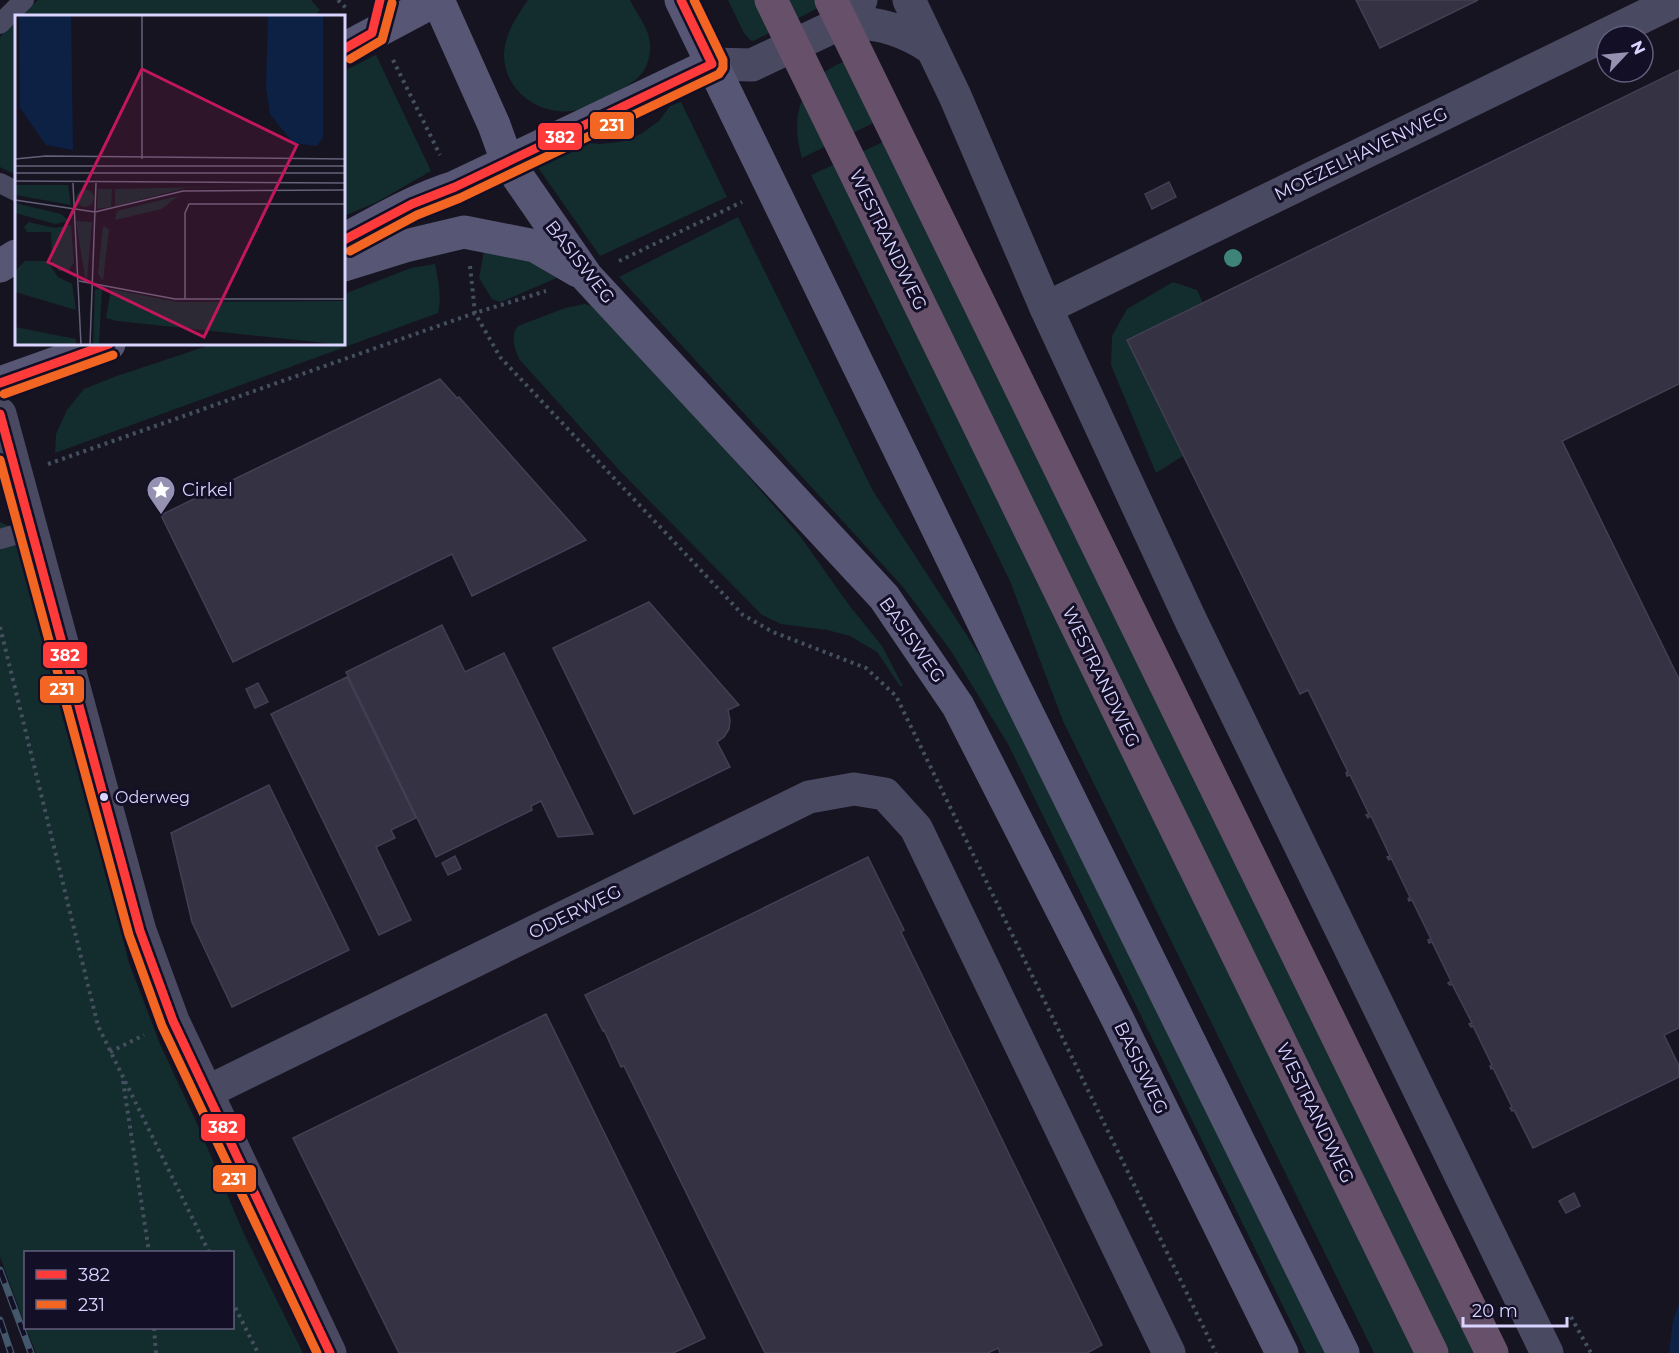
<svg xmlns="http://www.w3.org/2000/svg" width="1679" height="1353" viewBox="0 0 1679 1353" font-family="Montserrat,sans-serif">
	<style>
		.green { fill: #132c2d }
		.water { fill: #0d2144 }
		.building { fill: #343243; stroke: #433f54; stroke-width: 1.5 }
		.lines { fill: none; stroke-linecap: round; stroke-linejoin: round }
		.path { stroke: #44505f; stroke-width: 4; stroke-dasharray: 3 4.5; stroke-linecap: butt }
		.service { stroke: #4a4962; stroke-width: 20 }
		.minor { stroke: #4a4962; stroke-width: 33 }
		.tertiary { stroke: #4a4962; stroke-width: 33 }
		.secondary { stroke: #575674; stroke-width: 33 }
		.rail-casing { stroke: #43596b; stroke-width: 7 }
		.rail { stroke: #130f26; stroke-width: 4.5; stroke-dasharray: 14; stroke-linecap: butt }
		.motorway-bridge { stroke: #67516a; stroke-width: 33 }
		.bus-1-casing { stroke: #130f26; stroke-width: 14 }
		.bus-2-casing { stroke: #130f26; stroke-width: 14 }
		.bus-1 { stroke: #ff3a3a; stroke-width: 9 }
		.bus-2 { stroke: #f26522; stroke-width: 9 }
		.tree { fill: #3e8478 }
		.bus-dot { fill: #d9d4ff; stroke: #130f26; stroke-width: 2 }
		.labels { text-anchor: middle; stroke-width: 6; stroke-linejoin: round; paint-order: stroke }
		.bus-label { font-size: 16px; fill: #d9d4ff; stroke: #130f26; text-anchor: start }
		.street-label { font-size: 18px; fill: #d9d4ff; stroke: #130f26 }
		.poi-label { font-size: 18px; fill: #d9d4ff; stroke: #130f26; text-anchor: start }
		.inset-road { fill: none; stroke: #64617a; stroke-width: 1.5 }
		.view { fill: #c2185b; fill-opacity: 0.15; stroke: #c2185b; stroke-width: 3 }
		.inset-edge { fill: none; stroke: #d9d4ff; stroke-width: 3 }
		.line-badge { stroke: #130f26; stroke-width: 2 }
		.badge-label { font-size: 16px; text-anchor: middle; font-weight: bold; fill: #fff }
	</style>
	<rect width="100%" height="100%" fill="#161421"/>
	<!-- green -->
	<g class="green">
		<polygon points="38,0 311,0 320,10 315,16 20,16"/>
		<path d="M528 0H630C638 17 652 31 650 50 648 75 634 82 614 93 602 99 590 107 577 110 542 118 503 91 504 54 505 33 517 16 528 0Z"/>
		<polygon points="728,0 834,0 753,41 750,40 744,33"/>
		<polygon points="16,19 16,175 0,167 0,37"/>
		<polygon points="376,55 431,171 377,202 344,216 344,71"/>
		<path d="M845 61 875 122 802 158C789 114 801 79 845 61Z"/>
		<polygon points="681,102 727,197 600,256 537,166 582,142 600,144 620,142 641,134 659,121 670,106"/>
		<polygon points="883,142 1479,1353 1374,1353 1063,721 1010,581 811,175"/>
		<polygon points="738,217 873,491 1014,708 1332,1353 1306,1353 1008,744 951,651 903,587 619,277"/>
		<polygon points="484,251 519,255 559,277 501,302 492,299 479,278"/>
		<path d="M435 264C438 280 442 296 438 313L55 453 56 434 67 410 84 389 114 377 213 344H344V294L411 268Z"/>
		<polygon points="1173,282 1197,290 1203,303 1127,340 1183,456 1156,473 1111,365 1112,336 1127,309"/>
		<path d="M585 304 592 306 736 462 800 536 849 605 882 646 903 686H900L877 652 850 636 827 630 781 624 762 615 620 471 519 359C514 347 510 337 518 326L565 308Z"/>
		<polygon points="0,522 21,532 129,963 160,1044 200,1130 243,1232 303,1353 36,1353 26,1328 232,1328 232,1252 26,1252 25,1325 0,1257"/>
	</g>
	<!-- water -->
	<polygon class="water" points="1679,1304 1679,1353 1669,1353 1673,1320"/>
	<!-- building -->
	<g class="building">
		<polygon points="1356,0 1478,0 1380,48"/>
		<polygon points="1679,70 1679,384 1562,441 1679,679 1679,1028 1664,1035 1679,1066 1679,1077 1533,1148 1514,1110 1512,1111 1510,1108 1512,1107 1493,1068 1491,1069 1490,1066 1492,1065 1473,1026 1471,1027 1469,1024 1472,1023 1452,984 1450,985 1448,983 1451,981 1432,942 1429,943 1428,940 1431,939 1412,900 1409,901 1408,899 1410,897 1391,858 1389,860 1387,857 1390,856 1371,816 1368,818 1366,815 1369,814 1350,775 1347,776 1346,773 1348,772 1308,690 1300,694 1127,340"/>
		<polygon points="1169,182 1176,197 1152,209 1145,194"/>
		<polygon points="440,379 457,398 459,397 586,540 472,596 452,554 233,662 161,515"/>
		<polygon points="649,602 739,705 728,710 730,720 729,729 724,737 717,742 730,767 634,814 553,648"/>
		<polygon points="442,625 465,672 504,653 593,834 558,837 541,801 531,806 532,810 436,857 346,672"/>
		<polygon points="347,677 416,818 391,830 395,838 376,847 411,920 379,935 271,714"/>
		<polygon points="258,683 268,702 255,708 246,689"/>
		<polygon points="269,785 349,950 232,1007 192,922 171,833"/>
		<polygon points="455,856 461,869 448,875 442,863"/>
		<polygon points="868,857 904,930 901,932 1102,1345 1087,1353 1000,1353 998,1348 988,1353 765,1353 624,1066 621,1067 604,1030 603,1031 585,995"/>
		<polygon points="546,1014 705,1338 673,1353 399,1353 293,1138"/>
		<polygon points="1574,1193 1580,1206 1566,1213 1559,1201"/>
	</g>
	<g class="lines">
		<!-- path -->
		<g class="path">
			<polyline points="338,0 348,10"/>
			<polyline points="393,60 440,155"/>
			<polyline points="619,261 742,202"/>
			<polyline points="470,266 475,313 500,357 743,615 773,632 866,668 896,696 1216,1353"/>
			<polyline points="48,464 475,313 546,291"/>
			<polyline points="0,627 98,1026 209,1252"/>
			<polyline points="110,1052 144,1035"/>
			<polyline points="123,1081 149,1252"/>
			<polyline points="232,1301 258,1353"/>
			<polyline points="1571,1317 1591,1353"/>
			<polyline points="154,1328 156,1353"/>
		</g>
		<!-- service -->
		<g class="service">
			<polyline points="0,24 24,0"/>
			<polyline points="0,183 16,191"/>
			<polyline points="0,539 32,530"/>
		</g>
		<!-- minor -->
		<g class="minor">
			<polyline points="909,0 955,96 1046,308 1191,621 1547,1353"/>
			<path d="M839 24C872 20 904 30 931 48"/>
			<polyline points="712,64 752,65 839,24 848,17 861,0"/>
			<polyline points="1046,308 1677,0"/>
			<polyline points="207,1092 809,797 854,789 885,794 916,828 1169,1353"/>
		</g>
		<!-- tertiary -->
		<polyline class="tertiary" points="0,414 140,931 173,1021 330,1353"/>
		<!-- secondary -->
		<g class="secondary">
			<polyline points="438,0 494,125 507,161 587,277 884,597 958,706 1118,1020 1282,1353"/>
			<polyline points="681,0 1015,688 1343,1353"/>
			<polyline points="344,49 436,0"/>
			<path d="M344 240C379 221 416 199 455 187L712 64"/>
			<polyline points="344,265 405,246 464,232 535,246 578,271"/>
			<polyline points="0,266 16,256"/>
			<polyline points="0,383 109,344"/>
		</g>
		<!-- rail casing -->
		<g class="rail-casing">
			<g id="rail">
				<polyline points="0,1270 31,1353"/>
				<polyline points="0,1320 11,1353"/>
			</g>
		</g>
		<!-- rail -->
		<use href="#rail" class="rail"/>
		<!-- motorway-bridge -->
		<g class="motorway-bridge">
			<polyline points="771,0 1432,1353"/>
			<polyline points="831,0 1492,1353"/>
		</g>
		<!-- bus-1 casing -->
		<g class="bus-1-casing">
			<g id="bus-1">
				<polyline points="344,49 372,33 380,0"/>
				<polyline points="344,240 412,204 455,187 712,64 681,0"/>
				<polyline points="0,383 109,344"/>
				<polyline points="0,414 140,931 173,1021 330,1353"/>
			</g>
		</g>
		<!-- bus-2 casing -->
		<g class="bus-2-casing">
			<g id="bus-2">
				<polyline points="350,59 382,40 392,3"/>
				<polyline points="350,251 417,215 460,198 719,74 723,68 723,60 694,0"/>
				<polyline points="4,394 113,355"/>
				<polyline points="0,460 129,935 162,1026 317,1353"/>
			</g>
		</g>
		<!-- bus-1 -->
		<use href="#bus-1" class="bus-1"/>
		<!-- bus-2 -->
		<use href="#bus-2" class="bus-2"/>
	</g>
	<!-- trees -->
	<circle class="tree" cx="1233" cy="258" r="9"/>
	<!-- icons -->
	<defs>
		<g id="sight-pin" transform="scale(1.5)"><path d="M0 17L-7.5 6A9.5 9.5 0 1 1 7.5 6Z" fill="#9591b1" stroke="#130f26"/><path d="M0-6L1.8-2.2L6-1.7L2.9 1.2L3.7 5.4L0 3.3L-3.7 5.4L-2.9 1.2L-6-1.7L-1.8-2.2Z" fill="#fff"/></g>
	</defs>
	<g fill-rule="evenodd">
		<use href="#sight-pin" x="161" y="490"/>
	</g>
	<!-- markers -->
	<circle class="bus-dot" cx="104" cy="797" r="5"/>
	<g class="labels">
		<!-- bus labels -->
		<g class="bus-label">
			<text x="115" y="803">Oderweg</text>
		</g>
		<!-- street labels -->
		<g class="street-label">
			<text transform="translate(1361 154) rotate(-26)" y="6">MOEZELHAVENWEG</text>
			<text transform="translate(888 240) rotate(64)" y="6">WESTRANDWEG</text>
			<text transform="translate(580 262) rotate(52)" y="6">BASISWEG</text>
			<text transform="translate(912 640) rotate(55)" y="6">BASISWEG</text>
			<text transform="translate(1101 677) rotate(64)" y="6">WESTRANDWEG</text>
			<text transform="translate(575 912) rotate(-26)" y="6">ODERWEG</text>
			<text transform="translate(1141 1068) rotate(64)" y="6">BASISWEG</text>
			<text transform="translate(1315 1113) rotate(64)" y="6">WESTRANDWEG</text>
		</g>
		<!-- poi labels -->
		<g class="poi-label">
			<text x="182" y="496">Cirkel</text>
		</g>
	</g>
	<!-- overview -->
	<g transform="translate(15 15)">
		<rect width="330" height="330" fill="#161421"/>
		<path d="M330 169 171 173 100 191V174ZM0 170H53L56 190 0 180ZM83 174H97L96 192 82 194ZM61 183a9 9 0 1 1 18 0a9 9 0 1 1-18 0ZM163 181 147 194 100 205 102 196ZM0 188 46 199 54 206 40 209 0 198ZM61 206 77 207 72 264 70 262ZM14 207 39 213 56 210 59 248 53 256H44L37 247 36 217H12L9 212ZM88 211 94 214 88 266 83 259ZM10 246H32L43 262 57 269 61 295 0 277V256ZM87 273 84 330H78L80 275ZM96 274 162 287 330 286V330L102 306 91 303ZM0 312 61 324V330H0Z" fill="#132c2d"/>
		<path d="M4 0H56L58 135 31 130 5 93ZM253 0H308V122L302 131 278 128 255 99 251 73Z" fill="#0d2144"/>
		<path class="inset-road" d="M127 0V144M0 144 31 141 330 144M0 151H330M0 158H330M0 166 330 168M58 168 66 330M0 185 80 197 168 176 330 175M64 266 160 284H330M170 284V198L174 189H330M75 330 81 168"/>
		<path class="view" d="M127 54 282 130 189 322 33 247Z"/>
		<rect width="330" height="330" class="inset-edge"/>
	</g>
	<g class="line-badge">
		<rect x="589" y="111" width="46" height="29" rx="6" fill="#f26522"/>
		<rect x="537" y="122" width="46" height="29" rx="6" fill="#ff3a3a"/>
		<rect x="42" y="641" width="46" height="28" rx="6" fill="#ff3a3a"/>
		<rect x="39" y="675" width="46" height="29" rx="6" fill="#f26522"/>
		<rect x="200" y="1113" width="46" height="29" rx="6" fill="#ff3a3a"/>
		<rect x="212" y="1164" width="45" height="29" rx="6" fill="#f26522"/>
	</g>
	<g class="badge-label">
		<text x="612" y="131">231</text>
		<text x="560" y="143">382</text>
		<text x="65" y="661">382</text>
		<text x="62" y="695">231</text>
		<text x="223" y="1133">382</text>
		<text x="234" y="1185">231</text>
	</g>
	<!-- legend -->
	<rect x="24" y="1251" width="210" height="78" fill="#130f26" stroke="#625e7d" stroke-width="1.5"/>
	<rect x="36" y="1270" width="30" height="9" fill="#ff3a3a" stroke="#625e7d" stroke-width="1.5"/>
	<text x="78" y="1281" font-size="18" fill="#d9d4ff">382</text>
	<rect x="36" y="1300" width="30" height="9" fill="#f26522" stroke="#625e7d" stroke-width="1.5"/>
	<text x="78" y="1311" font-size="18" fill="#d9d4ff">231</text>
	<!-- north arrow -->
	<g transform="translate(1625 54) rotate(64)"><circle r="28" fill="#130f26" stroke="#625e7d" stroke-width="1.5"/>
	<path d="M0-4.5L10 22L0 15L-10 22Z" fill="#9591b1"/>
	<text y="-9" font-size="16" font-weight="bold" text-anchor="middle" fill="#d9d4ff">N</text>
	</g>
	<!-- scale -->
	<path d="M1463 1317v9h104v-9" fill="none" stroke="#d9d4ff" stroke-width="3"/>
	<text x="1472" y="1317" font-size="18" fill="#d9d4ff" stroke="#130f26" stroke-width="4.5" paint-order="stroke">20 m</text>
</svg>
